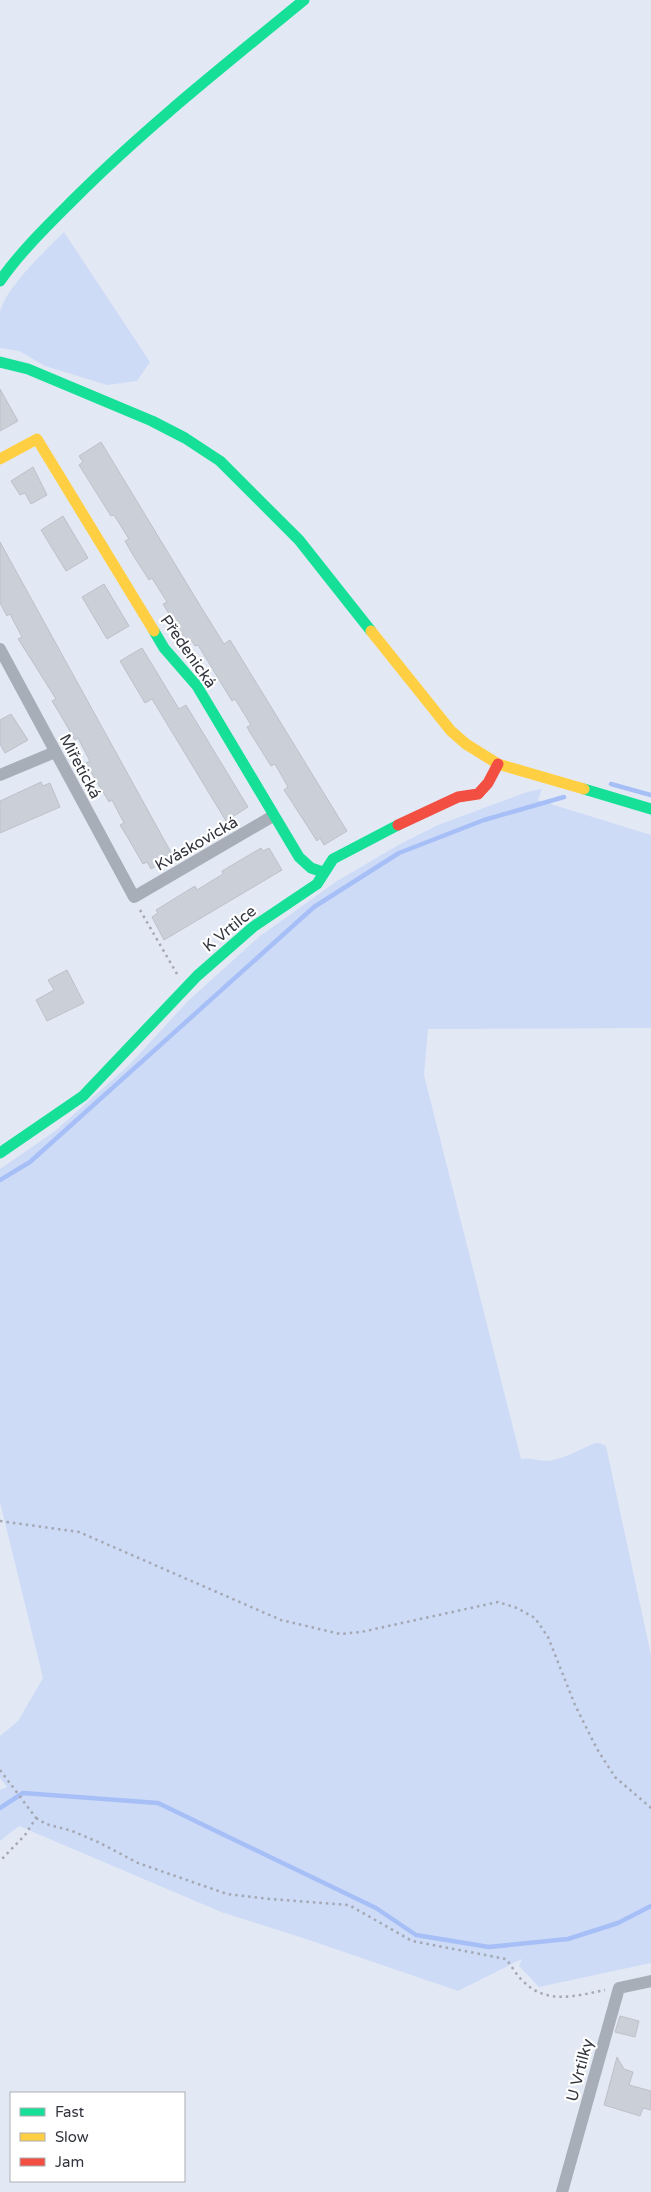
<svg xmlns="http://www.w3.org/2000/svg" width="651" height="2192" viewBox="0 0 651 2192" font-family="'Varela Round',sans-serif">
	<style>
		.green { fill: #cedbf7 }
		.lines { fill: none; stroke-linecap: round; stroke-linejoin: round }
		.stream { stroke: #a7bff7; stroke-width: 4.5 }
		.building { fill: #cbd0d8; stroke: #bcc1c9 }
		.path { stroke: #a4a8b2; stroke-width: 2.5; stroke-dasharray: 2.5 4; stroke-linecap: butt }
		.street { stroke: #a8aeb8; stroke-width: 12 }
		.fast { stroke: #16e098; stroke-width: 11 }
		.slow { stroke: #ffcf43; stroke-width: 11 }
		.jam { stroke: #f24e42; stroke-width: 11 }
		.labels { text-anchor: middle; stroke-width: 4.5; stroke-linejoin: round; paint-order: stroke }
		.street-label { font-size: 16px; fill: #32353d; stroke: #fff }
	</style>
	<rect width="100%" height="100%" fill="#e3e9f4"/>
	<!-- green -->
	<g class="green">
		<path d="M64 232 150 362 137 381 107 385 45 366 19 351 0 348C0 336 0 324 0 313 4 289 47 249 64 232Z"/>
		<path d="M542 789 538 800 651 835V1028L428 1029 424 1075 521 1459C533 1457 541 1463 553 1460 567 1457 581 1449 595 1443H600L606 1446 651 1655V1963L539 1987 519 1966 522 1959 458 1991 306 1939 221 1912 19 1826 0 1841V1790L7 1787 0 1778V1736L18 1721 43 1678 0 1502V1169L55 1131 129 1065 188 1001 260 936 337 881 400 844 438 825 527 792Z"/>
	</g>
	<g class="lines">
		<!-- stream -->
		<g class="stream">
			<polyline points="611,784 651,795"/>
			<polyline points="0,1180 30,1162 314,907 399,853 484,820 564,797"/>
			<polyline points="0,1808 23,1793 158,1803 376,1908 416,1935 489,1947 568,1939 618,1923 651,1906"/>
		</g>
	</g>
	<!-- building -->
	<g class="building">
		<polygon points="0,389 18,421 0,431"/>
		<polygon points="101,442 201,607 224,644 230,640 246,666 347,831 324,845 320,838 317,841 288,796 284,790 288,787 275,764 271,766 251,734 247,727 251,725 235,699 232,701 198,645 195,646 191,640 187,642 171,617 163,604 167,602 152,578 149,580 133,555 125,541 129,539 114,515 111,516 79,465 83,462 79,456"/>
		<polygon points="33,467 47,495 31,504 25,493 20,495 11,481"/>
		<polygon points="63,516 88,558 66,571 41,530"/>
		<polygon points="0,542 173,856 151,869 147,862 143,864 128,838 120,825 124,823 112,800 109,802 90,770 86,763 90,761 78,738 75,740 60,714 52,701 56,699 22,645 18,639 22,637 10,614 7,616 0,603"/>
		<polygon points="104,584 129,626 107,639 82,597"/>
		<polygon points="142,648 179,709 186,705 248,807 226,821 152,699 145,703 120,661"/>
		<polygon points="11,714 28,740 5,753 0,744 0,720"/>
		<polygon points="41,782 43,786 50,783 60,807 0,833 0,801"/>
		<polygon points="261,848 263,851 269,848 282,870 164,940 152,917 158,913 156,910 195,886 197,890 223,874 222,871"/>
		<polygon points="67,970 84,1003 47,1021 36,1000 54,990 48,980"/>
		<polygon points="620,2016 639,2021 635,2037 615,2032"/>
		<polygon points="617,2057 624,2069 633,2072 629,2085 651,2091 651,2110 643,2108 640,2116 604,2105"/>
	</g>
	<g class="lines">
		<!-- path -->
		<g class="path">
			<polyline points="140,910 177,974"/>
			<polyline points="0,1521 79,1532 281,1620 340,1634 361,1632 498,1602 517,1608 535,1618 548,1637 575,1705 597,1749 615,1777 651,1808"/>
			<polyline points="0,1770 36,1818 25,1835 0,1861"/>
			<path d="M36 1818 46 1824 72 1831 98 1842 138 1863 227 1894 270 1899 349 1905 412 1941 506 1959C512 1966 516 1975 523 1981 546 2005 576 1996 605 1990"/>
		</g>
		<!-- street -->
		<g class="street">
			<polyline points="0,649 134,897 273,816"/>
			<polyline points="0,775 55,752"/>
			<polyline points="562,2192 619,1988 651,1981"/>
		</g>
		<!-- fast -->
		<g class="fast">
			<path d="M0 281C21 251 48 225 74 199 146 127 226 64 304 0"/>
			<polyline points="0,362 28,369 152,421 185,438 220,461 299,540 371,631"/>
			<polyline points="154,631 164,648 197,686 299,857 311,868 323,872"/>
			<polyline points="584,789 651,809"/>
			<polyline points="0,1153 83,1096 197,976 253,927 317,884 333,859 398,825"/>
		</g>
		<!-- slow -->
		<g class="slow">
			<polyline points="0,459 37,439 154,631"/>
			<polyline points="371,631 451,731 466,744 498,764 584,789"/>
		</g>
		<!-- jam -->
		<polyline class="jam" points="398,825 458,797 478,794 488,783 498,764"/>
	</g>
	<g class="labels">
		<!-- street labels -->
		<g class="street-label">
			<text transform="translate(189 651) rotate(55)" y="6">Předenická</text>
			<text transform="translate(81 766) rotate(62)" y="6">Miřetická</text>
			<text transform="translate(196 843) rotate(-30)" y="6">Kváskovická</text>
			<text transform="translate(229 928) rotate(-39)" y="6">K Vrtilce</text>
			<text transform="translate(579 2070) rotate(-75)" y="6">U Vrtilky</text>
		</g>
	</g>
	<!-- legend -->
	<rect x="10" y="2092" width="175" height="90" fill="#ffffff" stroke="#adaeb1"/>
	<rect x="20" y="2108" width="25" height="8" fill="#16e098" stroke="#adaeb1"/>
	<text x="55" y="2117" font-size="15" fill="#32353d">Fast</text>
	<rect x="20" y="2133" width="25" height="8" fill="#ffcf43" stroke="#adaeb1"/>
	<text x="55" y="2142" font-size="15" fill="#32353d">Slow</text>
	<rect x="20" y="2158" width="25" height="8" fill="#f24e42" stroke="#adaeb1"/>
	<text x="55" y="2167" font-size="15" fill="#32353d">Jam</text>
</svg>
